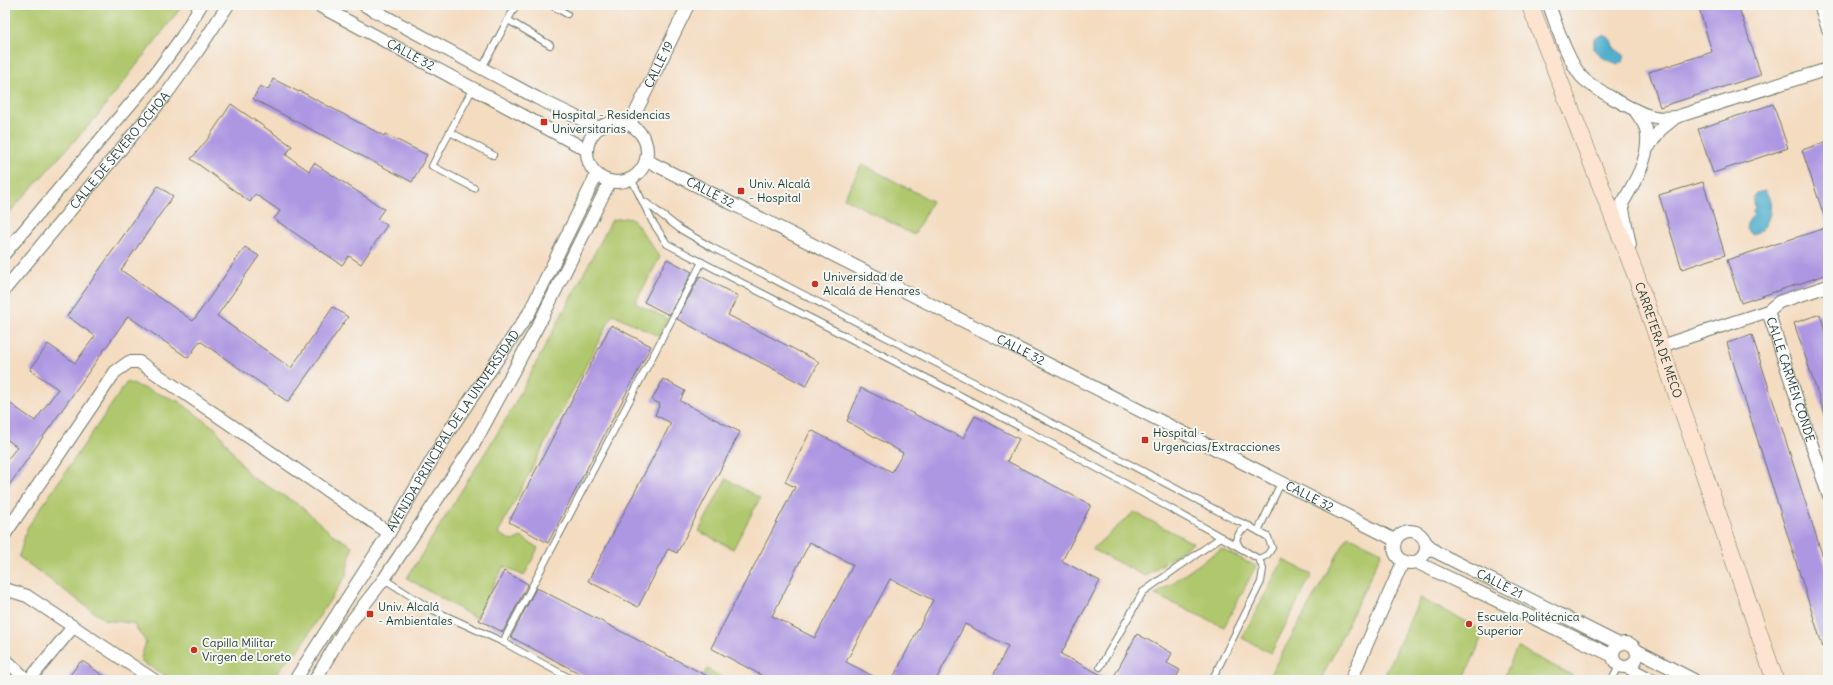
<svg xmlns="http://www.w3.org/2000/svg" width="1833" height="685" viewBox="0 0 1833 685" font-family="Delius,sans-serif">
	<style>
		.green { fill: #b0c86d; stroke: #688250 }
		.water { fill: #4fafce; stroke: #377681 }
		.building { fill: #ae97e2; fill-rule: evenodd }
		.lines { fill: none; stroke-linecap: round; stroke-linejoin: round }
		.lane-casing { stroke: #6a7565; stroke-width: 8 }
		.street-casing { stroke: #6a7565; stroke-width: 14 }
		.secondary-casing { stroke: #6a7565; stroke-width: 18 }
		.lane { stroke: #fff; stroke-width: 6 }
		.street { stroke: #fff; stroke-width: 12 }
		.secondary { stroke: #fde4d0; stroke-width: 17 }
		.poi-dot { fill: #c8321e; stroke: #f6f6f2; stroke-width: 1.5 }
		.labels { text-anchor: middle; stroke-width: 4; stroke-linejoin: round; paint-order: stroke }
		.street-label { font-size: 12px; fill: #1f3d34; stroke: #f6f6f2 }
		.poi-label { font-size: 12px; fill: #1f3d34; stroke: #f6f6f2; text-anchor: start }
	</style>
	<rect width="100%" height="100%" fill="#f6f6f2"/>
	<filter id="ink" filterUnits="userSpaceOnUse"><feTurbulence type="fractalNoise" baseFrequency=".025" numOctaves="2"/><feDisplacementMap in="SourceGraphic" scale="8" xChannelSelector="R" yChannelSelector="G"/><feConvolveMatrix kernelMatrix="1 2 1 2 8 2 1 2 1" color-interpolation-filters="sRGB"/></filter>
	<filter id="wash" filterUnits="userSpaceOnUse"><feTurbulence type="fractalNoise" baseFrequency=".012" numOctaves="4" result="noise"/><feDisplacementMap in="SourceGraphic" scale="16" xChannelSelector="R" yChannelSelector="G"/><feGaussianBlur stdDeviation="0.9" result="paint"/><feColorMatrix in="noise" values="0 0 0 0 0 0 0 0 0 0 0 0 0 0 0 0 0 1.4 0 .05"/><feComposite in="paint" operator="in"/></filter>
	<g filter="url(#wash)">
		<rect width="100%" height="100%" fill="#f4dcc1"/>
		<!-- green -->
		<g class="green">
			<polygon points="5,5 183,5 98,115 5,217"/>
			<polygon points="862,164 932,201 914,235 844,198"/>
			<polygon points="625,218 633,219 660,257 635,303 668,319 658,336 613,314 498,533 512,541 521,537 538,548 524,576 504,566 475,618 407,578 508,416 612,220"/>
			<polygon points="127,382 178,401 216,429 250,476 299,505 332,534 352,546 346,576 316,621 301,647 282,666 274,680 173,680 140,661 146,642 133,623 105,620 19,557 27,528"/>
			<polygon points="726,479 760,498 733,549 699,531"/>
			<polygon points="1134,512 1193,543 1145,576 1092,549"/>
			<polygon points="1348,536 1382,552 1321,680 1267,680"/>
			<polygon points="1221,549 1256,566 1224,627 1155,595"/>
			<polygon points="1283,560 1312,574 1271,653 1242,638"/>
			<polygon points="1420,598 1485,632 1463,680 1396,680 1385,675"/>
			<polygon points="1517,647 1581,680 1503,680"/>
			<polygon points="707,669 726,680 701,680"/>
		</g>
		<!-- water -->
		<g class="water">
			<polygon points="1603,35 1610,38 1614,48 1624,55 1622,62 1618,64 1605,59 1594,49 1594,39"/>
			<path d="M1765 191C1775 204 1770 220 1761 231L1752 234C1742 228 1748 220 1754 215L1753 211 1755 207 1753 197 1756 193Z"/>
		</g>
		<g id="blocks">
			<!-- building -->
			<g class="building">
				<polygon points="1698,5 1738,5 1761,75 1660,107 1649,72 1712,52"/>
				<polygon points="273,79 299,92 300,91 384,136 385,134 427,155 412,182 253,99 260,86 268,90"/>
				<polygon points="231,104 292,146 286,155 309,171 314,163 384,209 377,219 387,225 361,264 349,256 342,265 274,219 280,211 255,194 250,202 191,159 207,140"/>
				<polygon points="1773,104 1788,148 1713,173 1698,129"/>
				<polygon points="1828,141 1828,222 1826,222 1802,150"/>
				<polygon points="1703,182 1725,255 1682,269 1659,195"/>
				<polygon points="158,186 173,196 121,270 193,321 245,247 259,256 217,316 291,368 333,307 348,317 288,402 200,341 188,358 128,316 5,491 5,463 17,447 5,438 5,400 35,421 58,389 30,370 48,344 75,363 95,336 67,316"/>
				<polygon points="1828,227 1828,274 1741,303 1727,260"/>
				<polygon points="667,259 692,272 669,315 644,302"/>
				<polygon points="700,276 738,296 728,315 819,362 806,386 677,319"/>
				<polygon points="1820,314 1828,341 1828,418 1826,418 1794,323"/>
				<polygon points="611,325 651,346 548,543 509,522"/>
				<polygon points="1752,335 1828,573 1828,654 1825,654 1727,343"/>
				<polygon points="663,379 685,391 680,401 740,432 677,553 668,549 638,607 588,581 671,423 655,415 660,404 652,400"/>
				<path d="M861 388 963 438 975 416 1019 439 1007 461 1091 505 1062 561 1100 581 1061 654 1111 680H991L1008 646 965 624 936 680H892L933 600 890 579 846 662 881 680H770L711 648 795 487 785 482 811 430 892 472 903 453 847 421ZM810 542 853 565 815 638 772 616Z"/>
				<polygon points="504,571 528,584 503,632 479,620"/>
				<polygon points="536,588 541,590 715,680 592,680 511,637"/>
				<polygon points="1137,634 1172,653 1167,663 1180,670 1175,680 1112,680"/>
				<polygon points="80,662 84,662 109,680 66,680"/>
			</g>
		</g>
	</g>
	<g filter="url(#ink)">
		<use href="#blocks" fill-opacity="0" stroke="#6a7565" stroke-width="1"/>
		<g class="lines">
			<!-- lane casing -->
			<g class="lane-casing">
				<g id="lane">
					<polyline points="551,5 567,14"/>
					<polyline points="508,20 550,45"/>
					<polyline points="482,68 516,5"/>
					<polyline points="473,88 432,166 474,188"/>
					<polyline points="450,132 493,155"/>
					<path d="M631 178 652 221 667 244C859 344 1053 440 1240 548"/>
					<polyline points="645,202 680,229 711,247 1012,402 1235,520 1249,526"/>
					<polygon points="1249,526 1268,537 1272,548 1267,555 1259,559 1240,548 1236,540 1240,532"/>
					<polyline points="1258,531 1281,483"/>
					<polyline points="384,579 431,609 503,642 573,680"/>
					<polyline points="503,642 702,262"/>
					<polyline points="1100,667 1143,592 1221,537"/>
					<polyline points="1212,680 1261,582 1263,569 1259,559"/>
					<polyline points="1612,680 1619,666"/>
				</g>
			</g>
			<!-- street casing -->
			<g class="street-casing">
				<g id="street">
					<path id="s1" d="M318 5 587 150"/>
					<polyline points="364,5 537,98 599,128"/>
					<path d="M1549 5C1558 29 1565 54 1580 75 1588 86 1640 115 1655 117 1661 119 1669 117 1676 117L1828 69"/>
					<polyline points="1820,5 1828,29"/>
					<circle cx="617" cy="152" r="30"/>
					<path id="s2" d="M630 124 688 5"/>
					<polyline points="1647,149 1660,130 1676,117"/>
					<path id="s3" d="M646 160 1395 540"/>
					<path d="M1630 245 1622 204C1635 181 1652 156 1646 129 1644 122 1638 116 1635 110"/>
					<polyline points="5,253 149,82 182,37 201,5"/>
					<path id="s4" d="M1828 286 1779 302 1768 311 1828 494"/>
					<path id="s5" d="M5 289 165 96 199 49 228 5"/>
					<polyline points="1661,346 1768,311"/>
					<circle cx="1410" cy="547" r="16"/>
					<polyline points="5,534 115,372 129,362 139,362 389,533"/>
					<path id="s6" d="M1425 542 1436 552 1619 644"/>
					<polyline points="1416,562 1613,656"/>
					<polyline points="5,589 27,596 154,680"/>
					<circle cx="1625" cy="655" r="12"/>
					<polyline points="1636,650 1694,680"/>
					<polyline points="5,659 27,680"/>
					<polyline points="1627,667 1652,680"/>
					<polyline points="29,680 73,627"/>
					<path id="s7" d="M295 680 389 533 449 431 529 313 597 174"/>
					<polyline points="315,680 343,632 384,579 474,444 542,318 610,181"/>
					<polyline points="1351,680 1403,562"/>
				</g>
			</g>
			<!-- secondary casing -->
			<g class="secondary-casing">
				<g id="secondary">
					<path id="s8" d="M1530 5 1637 278 1775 680"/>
				</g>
			</g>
			<!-- lane -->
			<use href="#lane" class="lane"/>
			<!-- street -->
			<use href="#street" class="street"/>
			<!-- secondary -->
			<use href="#secondary" class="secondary"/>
		</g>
	</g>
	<!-- markers -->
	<g class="poi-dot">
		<rect x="540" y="118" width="8" height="8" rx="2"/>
		<rect x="737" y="187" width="8" height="8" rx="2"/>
		<circle cx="815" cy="284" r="4"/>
		<rect x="1141" y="436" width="8" height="8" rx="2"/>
		<rect x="366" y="610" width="8" height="8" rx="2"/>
		<circle cx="1469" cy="624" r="4"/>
		<circle cx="194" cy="650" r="4"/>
	</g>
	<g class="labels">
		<!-- street labels -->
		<g class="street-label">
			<text dy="4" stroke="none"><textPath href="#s1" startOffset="105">CALLE 32</textPath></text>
			<text dy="4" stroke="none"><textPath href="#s2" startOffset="66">CALLE 19</textPath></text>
			<text dy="4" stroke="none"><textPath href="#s5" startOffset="180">CALLE DE SEVERO OCHOA</textPath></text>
			<text dy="4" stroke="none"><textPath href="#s3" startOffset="72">CALLE 32</textPath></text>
			<text dy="4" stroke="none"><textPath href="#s8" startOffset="359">CARRETERA DE MECO</textPath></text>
			<text dy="4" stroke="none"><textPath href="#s3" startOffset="420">CALLE 32</textPath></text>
			<text dy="4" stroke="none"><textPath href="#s4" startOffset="138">CALLE CARMEN CONDE</textPath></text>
			<text dy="4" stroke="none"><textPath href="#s7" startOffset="295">AVENIDA PRINCIPAL DE LA UNIVERSIDAD</textPath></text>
			<text dy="4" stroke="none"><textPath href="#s3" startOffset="744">CALLE 32</textPath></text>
			<text dy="4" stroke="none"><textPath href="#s6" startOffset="86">CALLE 21</textPath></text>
		</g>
		<!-- poi labels -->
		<g class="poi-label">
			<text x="552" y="119">Hospital - Residencias<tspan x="552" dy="14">Universitarias</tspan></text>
			<text x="749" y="188">Univ. Alcalá<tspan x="749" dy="14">- Hospital</tspan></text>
			<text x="823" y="281">Universidad de<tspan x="823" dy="14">Alcalá de Henares</tspan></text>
			<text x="1153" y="437">Hospital -<tspan x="1153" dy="14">Urgencias/Extracciones</tspan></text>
			<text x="378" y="611">Univ. Alcalá<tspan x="378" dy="14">- Ambientales</tspan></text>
			<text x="1477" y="621">Escuela Politécnica<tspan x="1477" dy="14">Superior</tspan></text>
			<text x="202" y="647">Capilla Militar<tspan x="202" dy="14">Virgen de Loreto</tspan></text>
		</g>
	</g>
	<!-- margin -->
	<rect width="1833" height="685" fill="none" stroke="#f6f6f2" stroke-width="20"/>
</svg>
